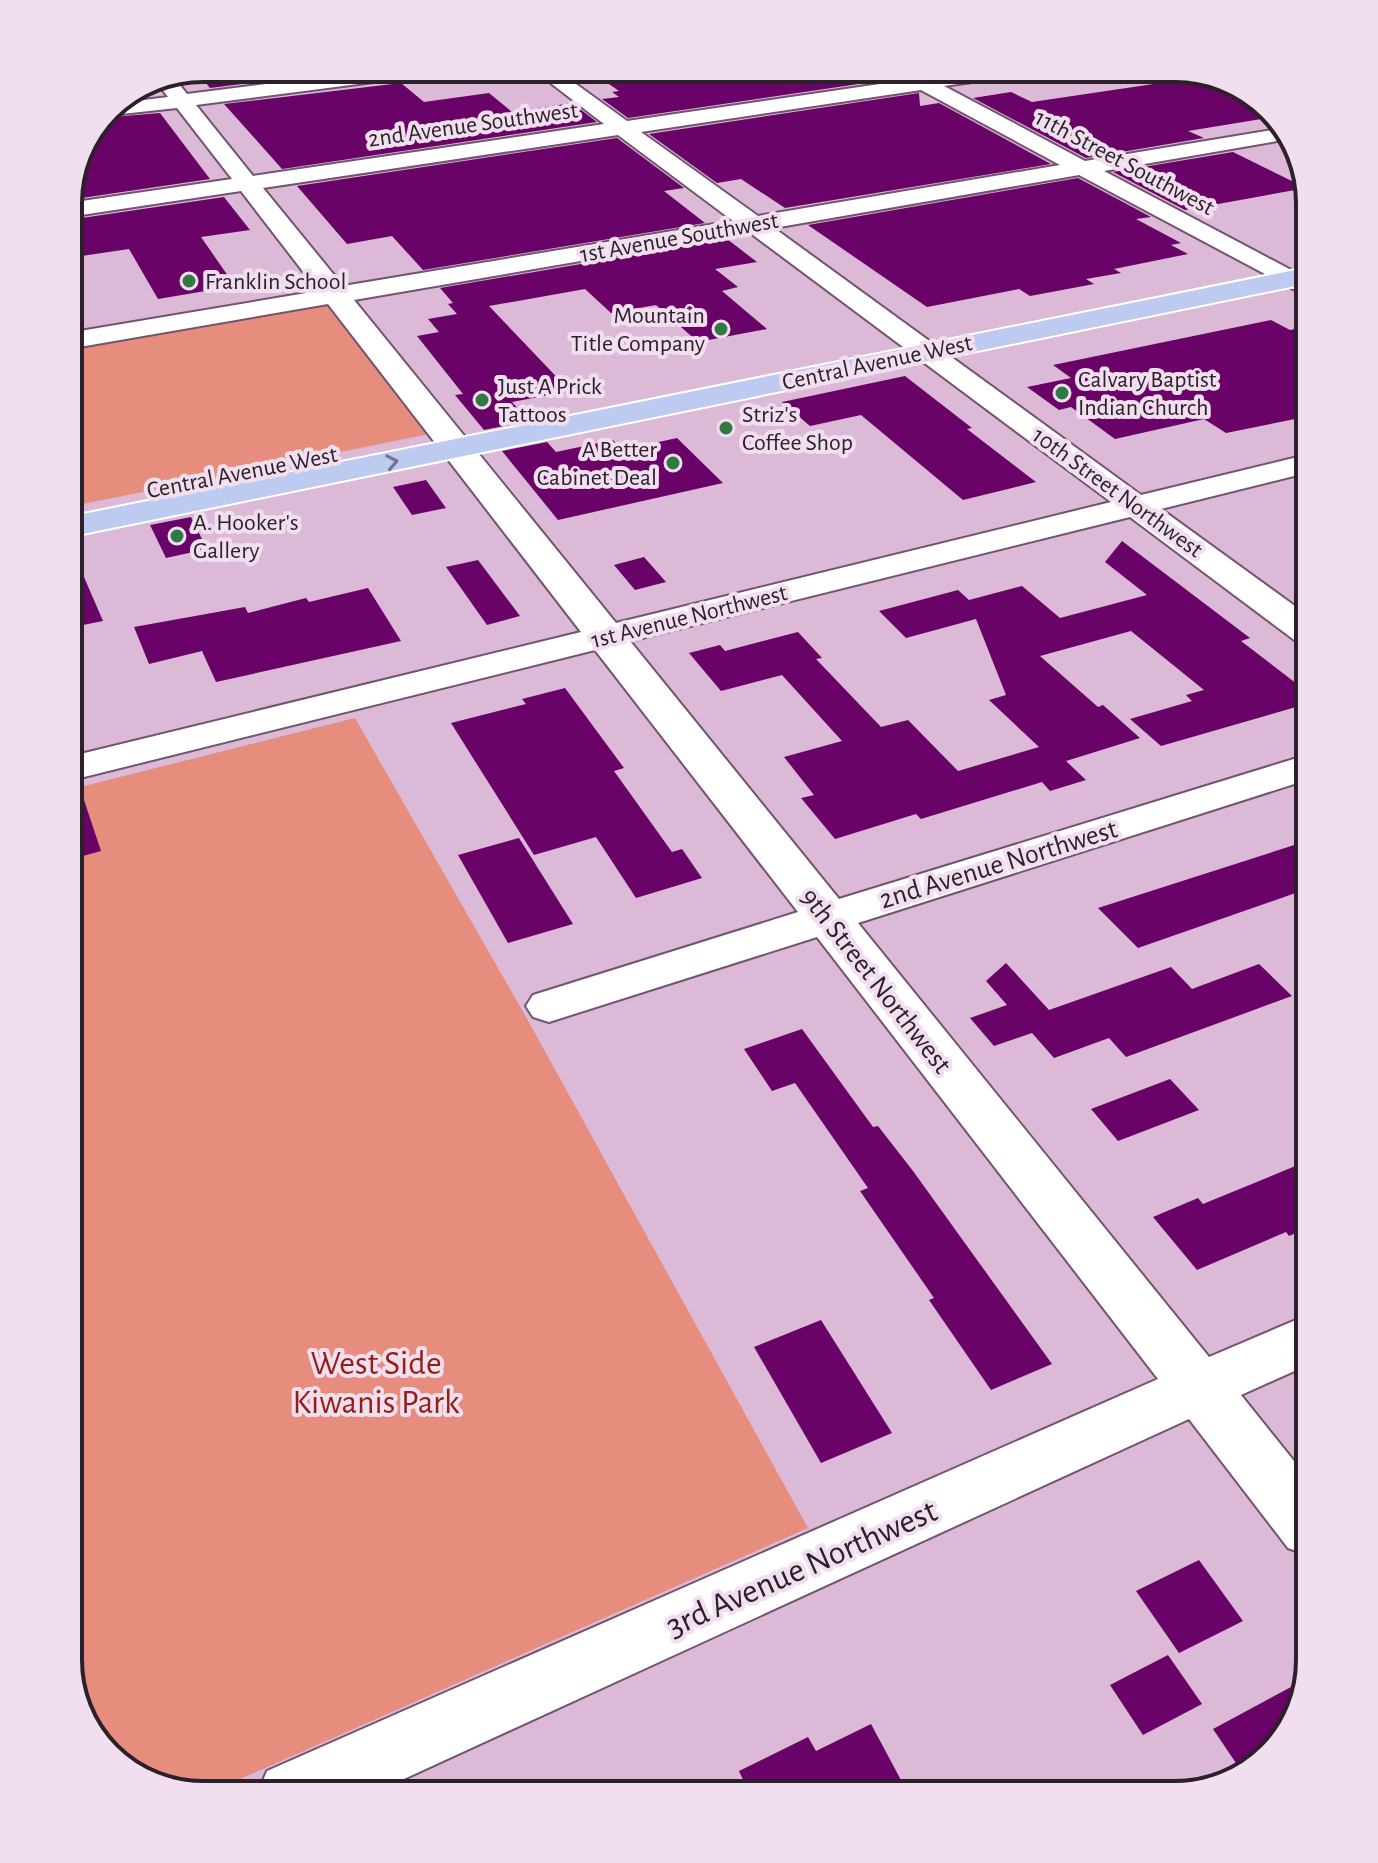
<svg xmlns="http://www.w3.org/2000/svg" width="1378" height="1863" viewBox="0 0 1378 1863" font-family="'Alegreya Sans',sans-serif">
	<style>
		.green { fill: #e68d7e }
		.building { fill: #6a0367 }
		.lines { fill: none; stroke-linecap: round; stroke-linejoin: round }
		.minor-casing { stroke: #72546f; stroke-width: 4 }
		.highway-casing { stroke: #fff; stroke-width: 4 }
		.minor { fill: #fff; fill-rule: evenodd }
		.highway { fill: #becbf0; fill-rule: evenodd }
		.oneway { stroke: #75768e }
		.poi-dot { fill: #307844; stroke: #f1dfef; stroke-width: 3 }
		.labels { text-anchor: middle; stroke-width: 8; stroke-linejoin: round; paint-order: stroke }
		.far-street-label { font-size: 24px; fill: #2c202b; stroke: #f1dfef }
		.far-poi-label { font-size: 24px; fill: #2c202b; stroke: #f1dfef; text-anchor: start }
		.street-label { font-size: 28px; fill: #2c202b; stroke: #f1dfef }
		.near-park-label { font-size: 34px; fill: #941e12; stroke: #f1dfef }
		.near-street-label { font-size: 34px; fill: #2c202b; stroke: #f1dfef }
		.rim { fill: none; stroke: #2c202b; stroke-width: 4 }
	</style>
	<rect width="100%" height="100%" fill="#dbb9d7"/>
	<!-- green -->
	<g class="green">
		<polygon points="335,296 444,431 68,507 68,341"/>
		<polygon points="355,718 526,1017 808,1528 204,1795 195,1795 135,1777 86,1728 68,1660 68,790"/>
	</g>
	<!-- building -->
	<g class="building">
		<polygon points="203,68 320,68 321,74 210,88 196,71"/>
		<polygon points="586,68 918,68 918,71 906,77 628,118 602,99 619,97 612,92 619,91"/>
		<polygon points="1194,78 1265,108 1273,117 1188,131 1204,138 1086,158 973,98 1011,92 1032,102"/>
		<polygon points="401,83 424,102 489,93 512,112 572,103 597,122 282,169 224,104"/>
		<polygon points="919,93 920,106 939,103 1051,164 785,208 741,179 717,183 649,134"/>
		<polygon points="160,113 210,179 68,200 82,144 101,118"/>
		<polygon points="617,138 684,188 664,191 705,223 423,270 392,236 347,244 297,186"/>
		<polygon points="1233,152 1306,188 1185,210 1113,172"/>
		<polygon points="1078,178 1151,217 1136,219 1181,243 1171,245 1188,254 1114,269 1121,273 1086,279 1094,284 1030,296 1019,289 927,307 808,225"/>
		<polygon points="224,197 250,230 201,237 235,286 158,299 129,249 68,258 68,220"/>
		<polygon points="727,239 757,262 715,269 738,287 722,291 767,329 698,342 656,305 611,313 585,289 489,306 570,391 512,402 529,421 484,430 455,395 463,394 417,336 439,332 428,319 457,314 448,304 453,303 440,288"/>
		<polygon points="1271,320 1290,330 1310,326 1310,416 1226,433 1204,419 1115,439 1071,407 1059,410 1027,387 1071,378 1053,365"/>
		<polygon points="905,376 972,428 967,429 1036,482 963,500 861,415 810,426 782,402"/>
		<polygon points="677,438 723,483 558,520 502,451 547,442 556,452 613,440 622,450"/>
		<polygon points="426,480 446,508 412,515 393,487"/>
		<polygon points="191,517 207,549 166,558 150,525"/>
		<polygon points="68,540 103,621 68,628"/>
		<polygon points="1122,541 1250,638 1241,641 1310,694 1310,703 1161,746 1130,719 1192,701 1186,695 1204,690 1131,631 1040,656 1098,707 1103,705 1140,738 1066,761 1086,780 1050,791 1042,782 921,819 916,814 835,839 801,798 814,795 784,757 842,741 782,675 721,691 689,653 720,645 725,651 798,632 822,658 816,659 881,727 908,720 958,771 1039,747 989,700 1006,695 976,619 906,638 879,611 958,590 969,600 1022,586 1060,618 1147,595 1105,562"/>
		<polygon points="644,557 666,582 635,590 614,565"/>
		<polygon points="478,560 520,616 487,625 446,567"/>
		<polygon points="368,588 401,641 216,682 202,651 149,664 134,627 245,607 248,613 306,598 309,602"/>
		<polygon points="565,688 624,768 614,771 672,852 682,849 702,878 636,898 596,837 534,855 451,723 526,704 522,699"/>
		<polygon points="78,782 101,851 68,860 68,784"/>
		<polygon points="519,838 573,924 508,943 458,855"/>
		<polygon points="1310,840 1310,888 1138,948 1098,908"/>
		<polygon points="1006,963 1049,1010 1171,967 1192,989 1259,964 1292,996 1126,1057 1109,1038 1054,1058 1032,1033 994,1046 970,1018 1007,1005 986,981"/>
		<polygon points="802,1029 873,1127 878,1126 913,1171 1052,1364 991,1390 929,1300 934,1298 860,1191 868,1188 795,1083 772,1091 744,1049"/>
		<polygon points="1170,1079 1199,1110 1118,1141 1091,1109"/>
		<polygon points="1310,1160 1310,1227 1289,1236 1286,1232 1197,1270 1153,1217 1198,1198 1203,1204"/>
		<polygon points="821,1320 892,1433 821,1463 754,1347"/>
		<polygon points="1199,1560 1243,1621 1179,1653 1136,1591"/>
		<polygon points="1168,1655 1202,1704 1143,1735 1110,1685"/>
		<polygon points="1304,1680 1292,1728 1244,1775 1213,1729"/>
		<polygon points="871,1724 909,1795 750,1795 739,1771 808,1737 816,1751"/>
	</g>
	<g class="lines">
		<!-- minor casing -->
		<g class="minor-casing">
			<path id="minor" d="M391 68H446L436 74 196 105 253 176 604 124 531 68H554L627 121 907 80 917 74 926 77 987 68H1037L1028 74 944 86 1085 161 1284 128 1292 138 1289 139 1104 171 1310 280V298L1079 175 774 228 1141 495 1310 454V472L1161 509 1310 617V645L1297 642 1130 517 630 641 839 899 1310 754V779L858 923 1209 1357 1310 1314V1364L1241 1395 1310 1481V1556L1288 1548 1189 1419 369 1795H257L267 1771 1158 1379 817 937 549 1022 533 1017 526 1006 533 995 798 912 595 650 68 781V757L581 632 328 304 68 349V333L318 291 241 191 68 217V203L232 179 177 108 103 116 112 104 168 97 159 85 175 79 187 94ZM921 90 1060 165 758 216 641 132ZM618 135 733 221 343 286 263 188ZM749 232 1111 502 616 623 354 300Z"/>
		</g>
		<!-- highway casing -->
		<g class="highway-casing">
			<polygon id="highway" points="1310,267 1310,283 68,537 68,517"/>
		</g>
		<!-- minor -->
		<use href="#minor" class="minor"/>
		<!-- highway -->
		<use href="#highway" class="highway"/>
	</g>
	<!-- one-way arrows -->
	<defs><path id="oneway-chevron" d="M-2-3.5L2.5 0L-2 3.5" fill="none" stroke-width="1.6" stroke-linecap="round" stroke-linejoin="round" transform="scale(2)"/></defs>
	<use class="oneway" href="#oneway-chevron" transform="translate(392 462) rotate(-11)"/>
	<!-- markers -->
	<g class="poi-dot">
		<circle cx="189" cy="281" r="8"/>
		<circle cx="721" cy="329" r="8"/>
		<circle cx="1062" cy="393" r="8"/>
		<circle cx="482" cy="400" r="8"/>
		<circle cx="726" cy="428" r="8"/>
		<circle cx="673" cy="463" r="8"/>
		<circle cx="177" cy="536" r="8"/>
	</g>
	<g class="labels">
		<!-- far-street labels -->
		<g class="far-street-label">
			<text transform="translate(473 124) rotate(-8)" y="8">2nd Avenue Southwest</text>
			<text transform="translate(1125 162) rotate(28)" y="8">11th Street Southwest</text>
			<text transform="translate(679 237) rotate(-10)" y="8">1st Avenue Southwest</text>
			<text transform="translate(877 362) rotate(-12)" y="8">Central Avenue West</text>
			<text transform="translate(242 472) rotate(-11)" y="8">Central Avenue West</text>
			<text transform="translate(1118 492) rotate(36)" y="8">10th Street Northwest</text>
			<text transform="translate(689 616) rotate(-14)" y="8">1st Avenue Northwest</text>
		</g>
		<!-- far-poi labels -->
		<g class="far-poi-label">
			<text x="205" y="289">Franklin School</text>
			<text x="705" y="323" text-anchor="end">Mountain<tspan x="705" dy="28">Title Company</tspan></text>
			<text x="1078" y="387">Calvary Baptist<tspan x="1078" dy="28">Indian Church</tspan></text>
			<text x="498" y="394">Just A Prick<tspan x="498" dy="28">Tattoos</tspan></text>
			<text x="742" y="422">Striz's<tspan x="742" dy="28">Coffee Shop</tspan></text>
			<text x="657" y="457" text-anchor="end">A Better<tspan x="657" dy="28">Cabinet Deal</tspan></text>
			<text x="193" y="530">A. Hooker's<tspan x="193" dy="28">Gallery</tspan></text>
		</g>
		<!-- street labels -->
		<g class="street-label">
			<text transform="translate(998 863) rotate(-17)" y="10">2nd Avenue Northwest</text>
			<text transform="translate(877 980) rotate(52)" y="10">9th Street Northwest</text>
		</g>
		<!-- near-park labels -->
		<g class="near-park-label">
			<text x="376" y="1374">West Side<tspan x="376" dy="39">Kiwanis Park</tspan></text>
		</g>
		<!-- near-street labels -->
		<g class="near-street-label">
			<text transform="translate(801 1567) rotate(-24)" y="12">3rd Avenue Northwest</text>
		</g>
	</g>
	<!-- crop -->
	<path d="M0 0H1378V1863H0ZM203 82H1175A121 121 0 0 1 1296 203V1660A121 121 0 0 1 1175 1781H203A121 121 0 0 1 82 1660V203A121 121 0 0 1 203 82Z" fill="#f1dfef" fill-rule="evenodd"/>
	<path class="rim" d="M203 82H1175A121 121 0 0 1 1296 203V1660A121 121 0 0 1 1175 1781H203A121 121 0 0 1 82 1660V203A121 121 0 0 1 203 82Z"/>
</svg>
